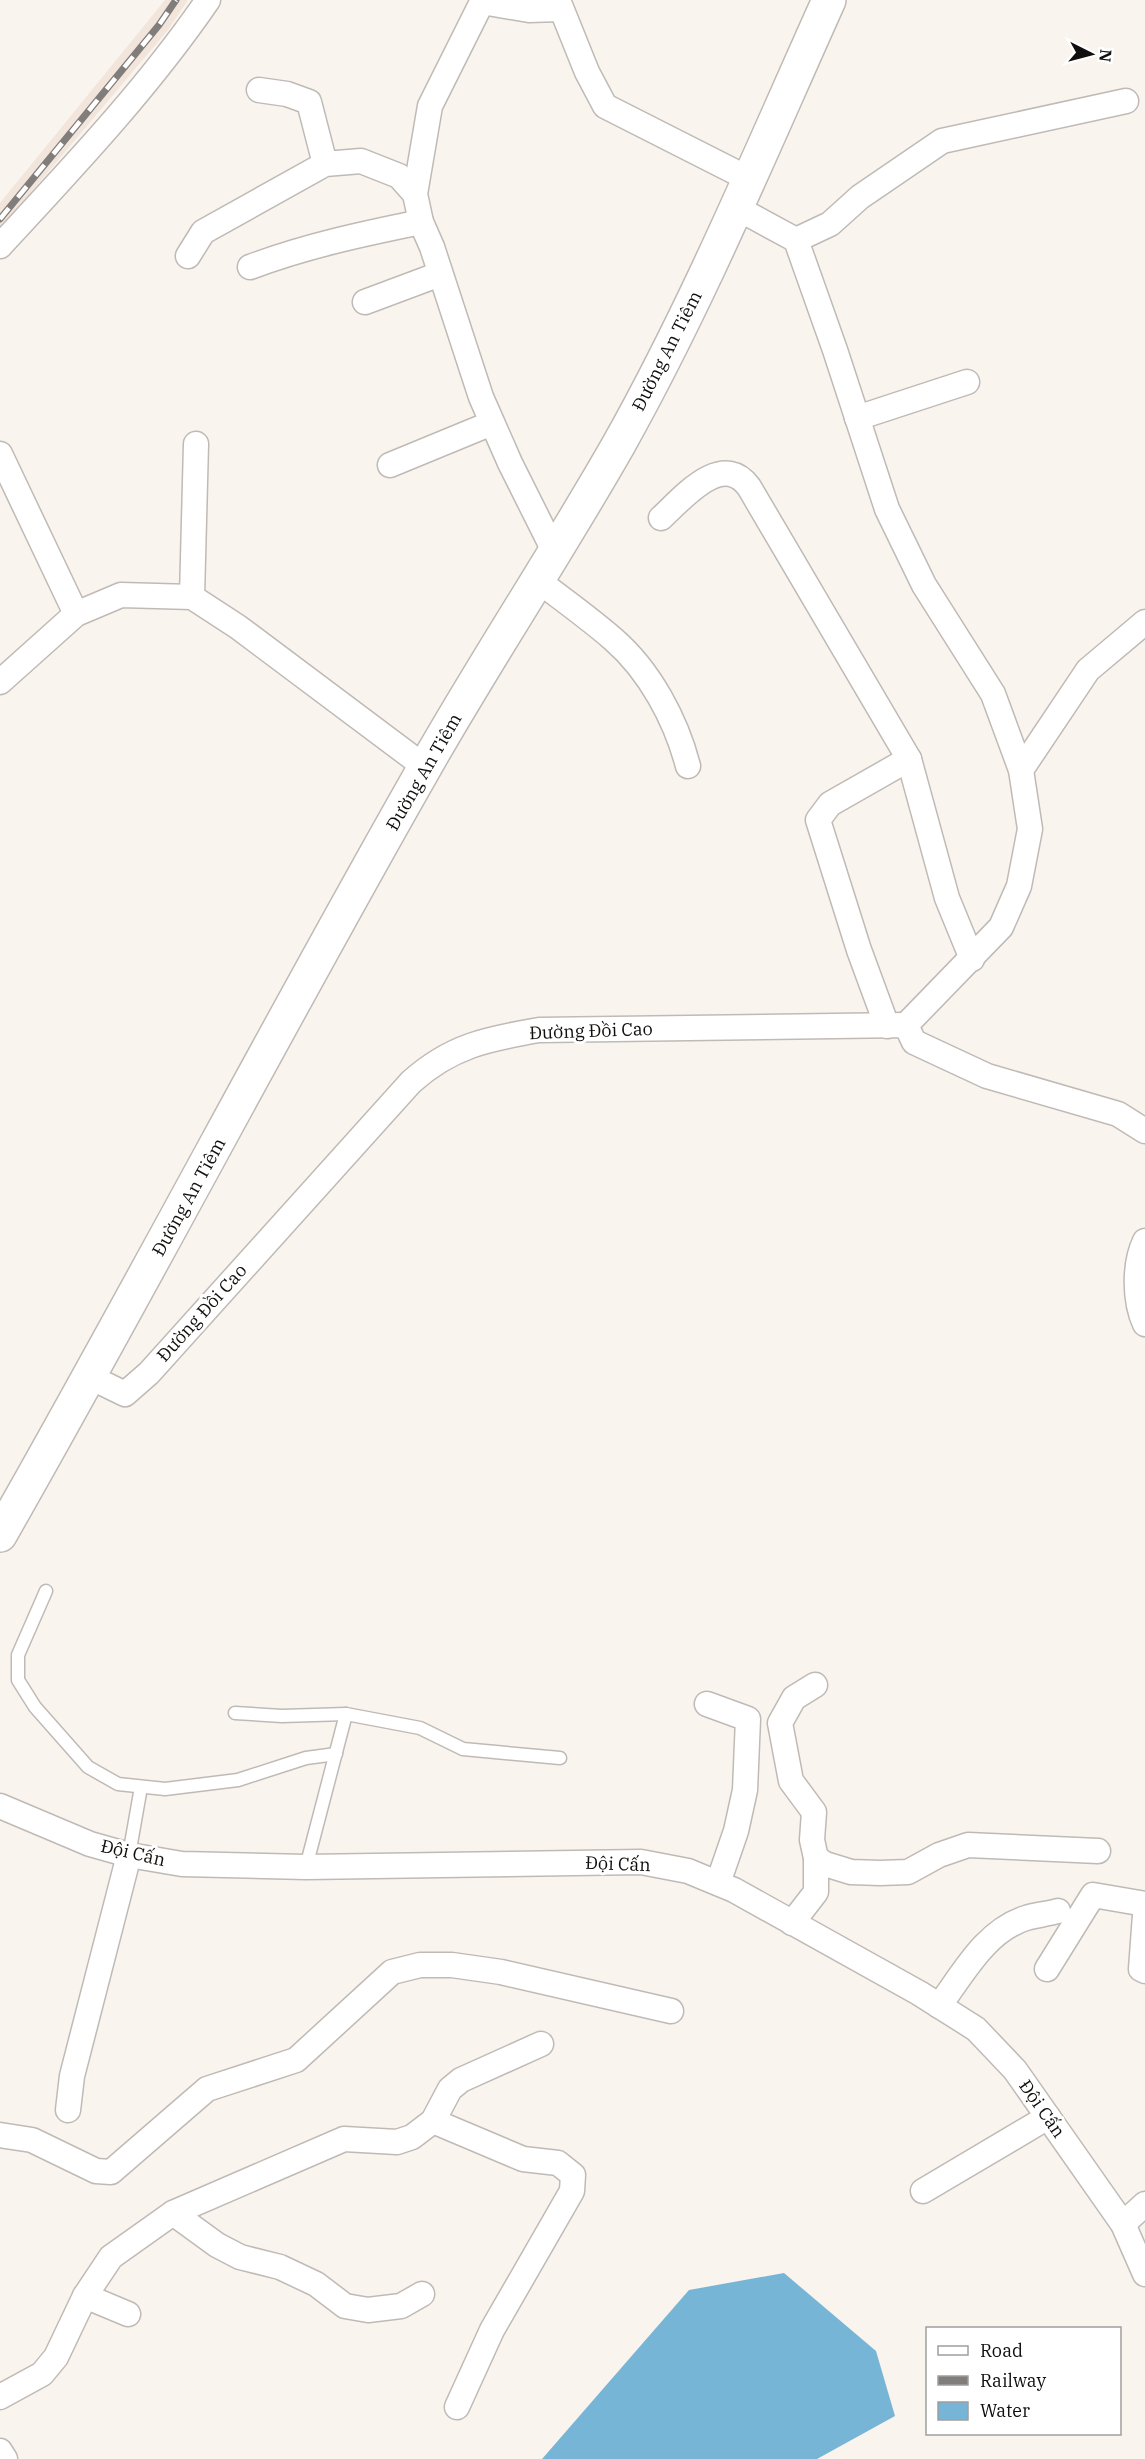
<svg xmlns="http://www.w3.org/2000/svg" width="1145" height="2459" viewBox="0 0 1145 2459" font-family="'IBM Plex Serif',serif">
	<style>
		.built { fill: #f2e6dc }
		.water { fill: #77b5d6 }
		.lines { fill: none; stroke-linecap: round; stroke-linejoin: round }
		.service-casing { stroke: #c0bab6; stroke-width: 15 }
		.minor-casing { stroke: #c0bab6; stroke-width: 27 }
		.primary-casing { stroke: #c0bab6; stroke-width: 36 }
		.service { stroke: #fff; stroke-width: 12 }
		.minor { stroke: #fff; stroke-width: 24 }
		.primary { stroke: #fff; stroke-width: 33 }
		.rail-casing { stroke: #817d7a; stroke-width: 7 }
		.rail { stroke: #fff; stroke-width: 4.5; stroke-dasharray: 14; stroke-linecap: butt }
		.labels { text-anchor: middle; stroke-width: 6; stroke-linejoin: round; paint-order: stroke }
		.street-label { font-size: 18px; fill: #110f0d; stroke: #fff }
	</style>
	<rect width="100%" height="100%" fill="#faf4ef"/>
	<!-- built -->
	<polygon class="built" points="165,0 188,0 168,30 0,229 0,203"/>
	<!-- water -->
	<polygon class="water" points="784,2273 876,2351 895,2416 817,2459 542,2459 689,2290"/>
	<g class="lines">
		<!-- service casing -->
		<g class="service-casing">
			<g id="service">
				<polyline points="46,1591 18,1655 18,1680 35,1707 88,1767 118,1784 165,1789 238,1780 306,1758 336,1754"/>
				<polyline points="235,1713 282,1716 346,1714 420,1728 463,1749 560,1758"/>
				<polyline points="129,1855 141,1787"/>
				<polyline points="306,1867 346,1714"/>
			</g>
		</g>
		<!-- minor casing -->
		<g class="minor-casing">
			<g id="minor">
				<polyline points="483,0 430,106 415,194 421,222 432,247 481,397 510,463 554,551"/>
				<polyline points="558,0 587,72 605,106 749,179"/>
				<polyline points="482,2 529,10 560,9"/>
				<polyline points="259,90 287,94 309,102 325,164"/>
				<polyline points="737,208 796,240 835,350 887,509 924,585 993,694 1021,770 1030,829 1019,886 1001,927 906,1025"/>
				<polyline points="796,240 830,224 860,197 942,141 1126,101"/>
				<path d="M0 246C73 167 147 89 208 0"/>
				<polyline points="188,256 203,232 325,164 361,161 399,176 415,194"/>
				<path d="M250 267C306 246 362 234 421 222"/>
				<polyline points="365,302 440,274"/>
				<polyline points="857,418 967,382"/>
				<polyline points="0,454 76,614"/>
				<polyline points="390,465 492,423"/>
				<path d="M661 518C682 499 722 450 749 487L909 759 947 898 972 959"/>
				<path d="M536 579C562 599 589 618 613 639 650 671 676 720 688 766"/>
				<polyline points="192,597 196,444"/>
				<polyline points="0,682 76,614 121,595 192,597 238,627 425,767"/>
				<polyline points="1021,770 1088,670 1145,622"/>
				<polyline points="887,1026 859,950 818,820 830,804 909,759"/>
				<path d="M1145 1241C1134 1264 1134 1300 1145 1324"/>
				<path d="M90 1377 125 1394 149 1373 411 1082C451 1046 487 1039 539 1030L906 1025 914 1042 987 1076 1118 1114 1145 1131"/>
				<polyline points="707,1704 748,1719 745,1790 736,1831 718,1883"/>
				<polyline points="0,1806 90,1844 129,1855 182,1864 306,1867 641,1862 688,1871 734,1890 919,1993 976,2029 1015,2070 1123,2224 1145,2274"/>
				<polyline points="816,1858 825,1864 851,1872 880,1873 908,1872 939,1855 968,1845 1098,1851"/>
				<polyline points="1145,1915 1141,1969 1145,1971"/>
				<polyline points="792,1923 816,1892 816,1858 812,1840 814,1812 791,1781 780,1723 794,1698 815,1685"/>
				<polyline points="1047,1969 1093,1895 1145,1904"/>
				<path d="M939 2006C963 1974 985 1931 1026 1918 1036 1915 1047 1914 1058 1911"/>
				<polyline points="68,2110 72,2076 129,1855"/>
				<polyline points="433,2121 523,2159 558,2163 573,2175 572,2191 492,2330 457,2407"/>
				<polyline points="0,2135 32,2140 96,2171 111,2172 207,2089 296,2060 392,1972 420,1965 452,1965 501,1972 671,2011"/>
				<polyline points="923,2191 1048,2117"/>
				<polyline points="173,2213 217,2245 240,2257 280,2267 316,2284 345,2306 368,2310 401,2306 422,2294"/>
				<polyline points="1123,2224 1145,2204"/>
				<polyline points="85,2296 128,2314"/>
				<polyline points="0,2397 42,2374 56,2357 85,2296 111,2257 173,2213 344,2139 397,2142 412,2137 433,2121 450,2089 461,2080 541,2044"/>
				<polyline points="0,2451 5,2459"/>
			</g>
		</g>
		<!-- primary casing -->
		<g class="primary-casing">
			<path id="primary" d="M0 1535C145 1281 280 1021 425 767 487 658 557 553 619 444 699 301 762 149 829 0"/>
		</g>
		<!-- service -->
		<use href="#service" class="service"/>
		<!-- minor -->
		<use href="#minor" class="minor"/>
		<!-- primary -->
		<use href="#primary" class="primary"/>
		<!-- rail casing -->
		<g class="rail-casing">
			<polyline id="rail" points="0,219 159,25 176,0"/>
		</g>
		<!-- rail -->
		<use href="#rail" class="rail"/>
	</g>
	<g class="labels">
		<!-- street labels -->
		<g class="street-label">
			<text transform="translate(667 351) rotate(-63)" y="6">Đường An Tiêm</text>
			<text transform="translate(424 772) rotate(-60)" y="6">Đường An Tiêm</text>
			<text transform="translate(591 1031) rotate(-2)" y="6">Đường Đồi Cao</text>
			<text transform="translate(189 1197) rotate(-61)" y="6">Đường An Tiêm</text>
			<text transform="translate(202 1313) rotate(-48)" y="6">Đường Đồi Cao</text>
			<text transform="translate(133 1853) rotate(13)" y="6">Đội Cấn</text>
			<text transform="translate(618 1864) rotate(2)" y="6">Đội Cấn</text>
			<text transform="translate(1042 2109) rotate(55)" y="6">Đội Cấn</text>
		</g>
	</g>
	<!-- legend -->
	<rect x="926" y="2327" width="195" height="108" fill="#ffffff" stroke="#a09f9e" stroke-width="1.5"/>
	<rect x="938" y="2346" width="30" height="9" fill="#ffffff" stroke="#a09f9e" stroke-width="1.5"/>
	<text x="980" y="2357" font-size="18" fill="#110f0d">Road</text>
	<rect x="938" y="2376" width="30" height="9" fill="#817d7a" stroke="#a09f9e" stroke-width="1.5"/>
	<text x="980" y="2387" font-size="18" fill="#110f0d">Railway</text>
	<rect x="938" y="2402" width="30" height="18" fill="#77b5d6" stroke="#a09f9e" stroke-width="1.5"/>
	<text x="980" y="2417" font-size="18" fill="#110f0d">Water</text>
	<!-- north arrow -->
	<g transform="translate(1091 54) rotate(96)" stroke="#ffffff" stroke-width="4.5" paint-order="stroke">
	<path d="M0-4.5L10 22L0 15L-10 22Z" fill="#110f0d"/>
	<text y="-9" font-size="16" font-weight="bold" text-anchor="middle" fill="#110f0d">N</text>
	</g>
</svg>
